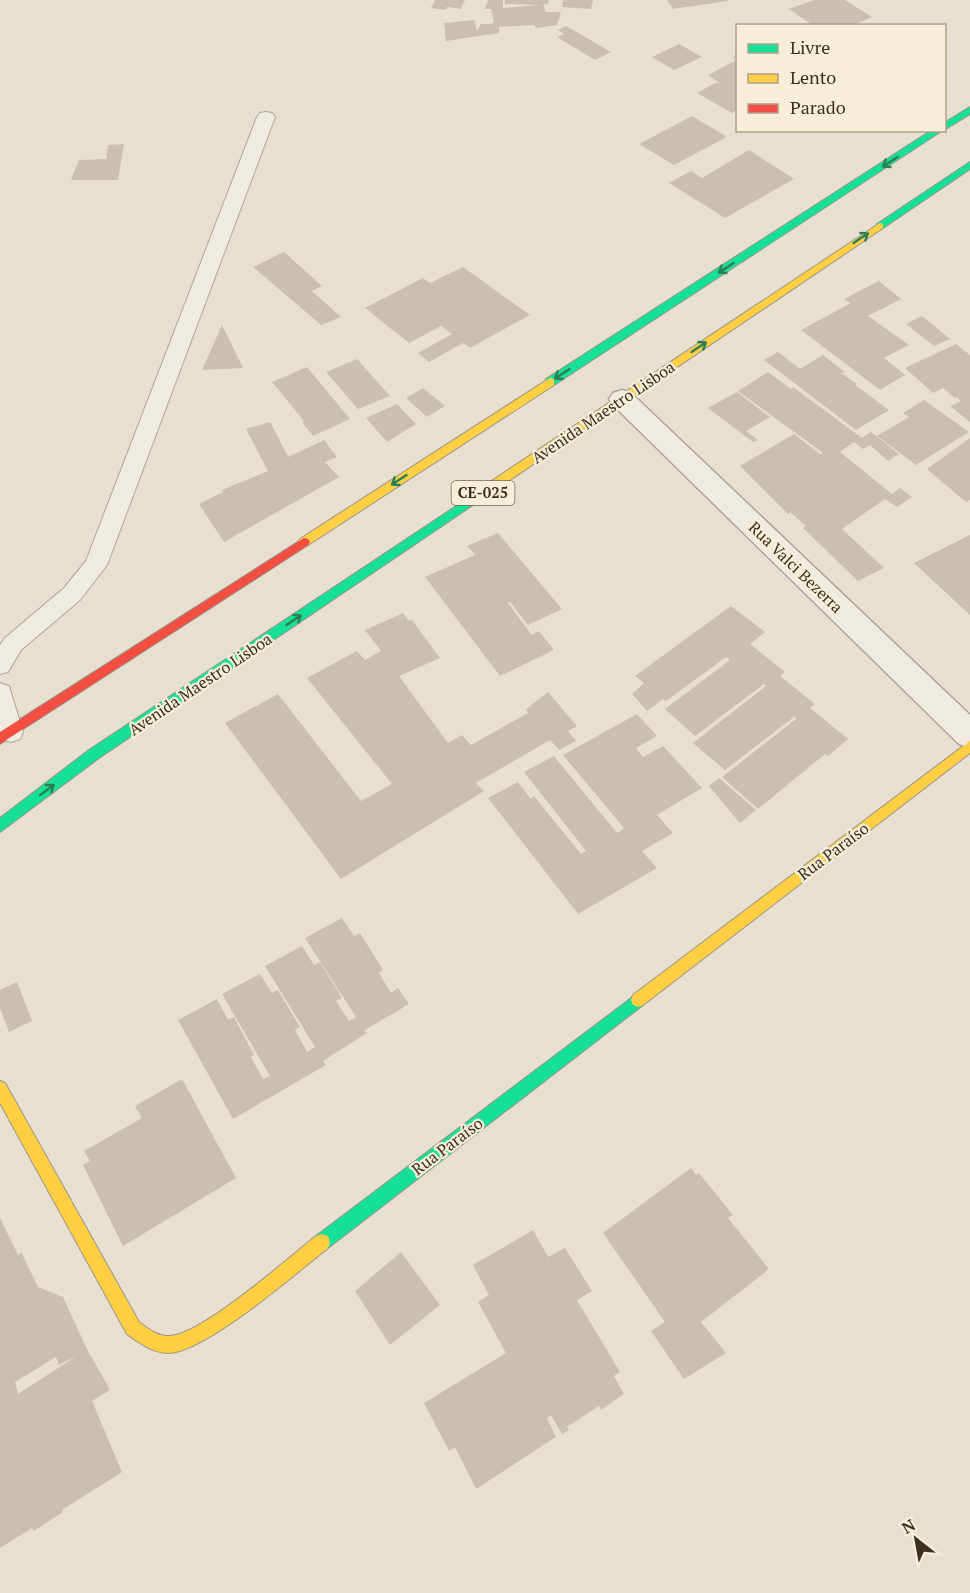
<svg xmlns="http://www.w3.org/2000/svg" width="970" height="1593" viewBox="0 0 970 1593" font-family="'PT Serif',serif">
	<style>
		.building { fill: #cbbfb2; fill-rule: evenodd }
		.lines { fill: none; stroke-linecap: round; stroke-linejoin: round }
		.lane-casing { stroke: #ada599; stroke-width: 2 }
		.street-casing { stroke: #ada599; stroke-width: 3 }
		.fast-casing { stroke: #9c958a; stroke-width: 2 }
		.slow-casing { stroke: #9c958a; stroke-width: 2 }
		.jam-casing { stroke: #9c958a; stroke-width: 2 }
		.lane { fill: #efebe3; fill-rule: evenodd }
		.street { fill: #efebe3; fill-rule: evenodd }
		.fast { fill: #16e098; fill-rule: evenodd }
		.slow { fill: #ffcf43; fill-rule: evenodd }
		.jam { fill: #f24e42; fill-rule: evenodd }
		.oneway { stroke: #2b7e56 }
		.labels { text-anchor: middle; stroke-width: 4.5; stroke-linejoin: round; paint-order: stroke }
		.shield { fill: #f7eed8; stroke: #756857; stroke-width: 1.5 }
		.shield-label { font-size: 15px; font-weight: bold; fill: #3d2e20 }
		.street-label { font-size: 16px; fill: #3d2e20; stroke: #f7eed8 }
	</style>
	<rect width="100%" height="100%" fill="#e7e0d1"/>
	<!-- building -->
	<g class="building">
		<polygon points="435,0 465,0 461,9 447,7 446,10 431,8"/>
		<polygon points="488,0 503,0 503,8 540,5 505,4 505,0 549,0 548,4 543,4 546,12 561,12 557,25 536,28 534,25 499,27 499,33 446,41 444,23 474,20 477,31 481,24 491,24 494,22 491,9 485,9"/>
		<polygon points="563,0 593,0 591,9 562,7"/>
		<polygon points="667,0 727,0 727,1 673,9"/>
		<polygon points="814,0 845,0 872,17 851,26 814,26 789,9"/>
		<polygon points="566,26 611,52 595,60 557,37 564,34 558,30"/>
		<polygon points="679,44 702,57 674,70 652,57"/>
		<polygon points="738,54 738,110 732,113 697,93 715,83 720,83 708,75 737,60 733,57"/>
		<polygon points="692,116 727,137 674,165 639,144"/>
		<polygon points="124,144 118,180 71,180 79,160 106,159 108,145"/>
		<polygon points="749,150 794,179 725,218 669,183 691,171 702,178"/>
		<polygon points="284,252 322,286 312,291 341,317 321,325 253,267"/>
		<polygon points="463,267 530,315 470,348 463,343 429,362 418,353 452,334 441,326 409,343 365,308 423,278 430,283"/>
		<polygon points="879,281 901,299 868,316 909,345 884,358 905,375 880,390 801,330 851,303 844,299"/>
		<polygon points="922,316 950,339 934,346 906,324"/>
		<polygon points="222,325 243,368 202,370"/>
		<polygon points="956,344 970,355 970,422 950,406 961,401 957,397 955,398 943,388 933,393 905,368"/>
		<polygon points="778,352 800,369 823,355 845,372 841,373 857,384 855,385 889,410 856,430 764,360"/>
		<polygon points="357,359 390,396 358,409 326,372"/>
		<polygon points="307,367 350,419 313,436 302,422 304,421 272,382"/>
		<polygon points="768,372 791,389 793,387 862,438 871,432 899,454 888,461 870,445 863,449 854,442 840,452 892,494 900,488 912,497 897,507 885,499 842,529 884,568 858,581 803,528 806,526 790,512 788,514 740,466 794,434 820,454 823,453 738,391"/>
		<polygon points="423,388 445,406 427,417 406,398"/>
		<polygon points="737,392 770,417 746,431 758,440 753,442 708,408"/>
		<polygon points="924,400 969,432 916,465 877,436 909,417 903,413"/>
		<polygon points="397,404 416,424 387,442 366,418"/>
		<polygon points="270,422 288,457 324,440 337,457 325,462 339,477 224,542 199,504 223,492 222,490 268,471 246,429"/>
		<polygon points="970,438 970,500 966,502 927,469"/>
		<polygon points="498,533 562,609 528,625 510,602 508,603 532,635 539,631 554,650 500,676 425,577 475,555 467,546"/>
		<polygon points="970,535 970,615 914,563"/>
		<polygon points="731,606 765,632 750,644 785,672 780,676 815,704 810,708 848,739 828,756 825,754 758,809 722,777 796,719 794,717 725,770 693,743 766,686 764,684 695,736 665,709 730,660 726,657 666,701 663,699 647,711 632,694 644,683 635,676"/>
		<polygon points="403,613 409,621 412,620 440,658 399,676 448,743 462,735 471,745 528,713 526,709 548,692 577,726 568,731 576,741 559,750 550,740 476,783 484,791 341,879 225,723 278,694 361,801 392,784 307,678 357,651 365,660 381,651 365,630"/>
		<polygon points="637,714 657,736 636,748 643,757 663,746 702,788 657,815 673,833 642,851 657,868 578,914 488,798 518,782 531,799 534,796 581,854 586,851 524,772 554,756 617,833 624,828 563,755"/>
		<polygon points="719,778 756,810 740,823 709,786"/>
		<polygon points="342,918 354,936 360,933 383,970 379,973 391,993 398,988 409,1004 365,1030 367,1033 323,1061 326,1065 233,1119 178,1020 217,999 228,1020 234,1017 254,1055 251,1057 263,1079 270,1076 222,994 260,974 272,993 278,990 300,1027 295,1030 307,1052 315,1047 265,966 302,946 314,965 320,962 342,998 336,1001 349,1021 356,1017 305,938"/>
		<polygon points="17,982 32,1021 9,1032 0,1008 0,990"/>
		<polygon points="182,1079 236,1178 123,1246 83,1165 90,1161 84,1151 142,1118 135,1106"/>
		<polygon points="691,1168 696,1175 699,1173 733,1215 728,1218 769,1269 701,1322 726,1353 684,1379 651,1331 665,1322 603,1233"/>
		<path d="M0 1218 18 1255 21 1252 38 1287 63 1297 87 1349 110 1390 92 1401 122 1472 62 1510 63 1512 34 1531 32 1528 0 1548ZM78 1355 18 1394 15 1382 56 1357 59 1365Z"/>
		<polygon points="533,1230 548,1257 565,1248 592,1291 577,1300 620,1372 614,1376 624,1394 601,1410 599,1406 567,1427 569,1430 562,1434 551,1415 547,1418 556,1437 476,1489 455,1447 449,1451 424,1403 506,1353 478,1302 489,1295 473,1265"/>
		<polygon points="401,1252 440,1305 390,1345 355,1291"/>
	</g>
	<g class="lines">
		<!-- lane casing -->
		<g class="lane-casing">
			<g id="lane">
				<polygon points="266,112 272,113 275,117 107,565 80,600 21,650 8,672 0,674 0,645 5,638 64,588 86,561 257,117 260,113"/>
				<polygon points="0,683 9,686 23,732 20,739 11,742 2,739 0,735"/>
			</g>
		</g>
		<!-- street casing -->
		<g class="street-casing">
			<polygon id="street" points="622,390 631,393 970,715 970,748 959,744 613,405 609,399 613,393"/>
		</g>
		<!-- fast casing -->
		<g class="fast-casing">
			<g id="fast">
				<polygon points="970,107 970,114 944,130 944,123"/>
				<polygon points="932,130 943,130 554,385 546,385 546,379"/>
				<polygon points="970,162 970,169 883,228 877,228 877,224"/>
				<polygon points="491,483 495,484 495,490 99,758 0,832 0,818 89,750"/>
				<polygon points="638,993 643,995 645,1000 643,1005 328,1248 322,1250 316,1248 314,1242 316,1236"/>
			</g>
		</g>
		<!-- slow casing -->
		<g class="slow-casing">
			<g id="slow">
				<polygon points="880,223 883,224 883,228 495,490 487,490 487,484"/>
				<polygon points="550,378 554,379 554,385 308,545 300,545 298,542 300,539"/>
				<polygon points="970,741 970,753 643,1005 638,1007 633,1005 631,1000 633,995"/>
				<path d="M0 1081 5 1083 139 1322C147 1328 157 1336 168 1336 200 1337 288 1258 316 1236L322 1234 328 1236 330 1242 328 1248C296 1273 205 1353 168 1353 153 1353 138 1342 127 1334L0 1103Z"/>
			</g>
		</g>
		<!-- jam casing -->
		<g class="jam-casing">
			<polygon id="jam" points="304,538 308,539 310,542 308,545 0,744 0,732"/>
		</g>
		<!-- lane -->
		<use href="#lane" class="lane"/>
		<!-- street -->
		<use href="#street" class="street"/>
		<!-- fast -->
		<use href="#fast" class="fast"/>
		<!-- slow -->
		<use href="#slow" class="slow"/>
		<!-- jam -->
		<use href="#jam" class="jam"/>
	</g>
	<!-- one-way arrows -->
	<defs><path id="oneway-shaft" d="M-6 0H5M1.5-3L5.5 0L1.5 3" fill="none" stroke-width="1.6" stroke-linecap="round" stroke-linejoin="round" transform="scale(1.5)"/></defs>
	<g class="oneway">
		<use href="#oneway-shaft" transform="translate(890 162) rotate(147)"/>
		<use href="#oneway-shaft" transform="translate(861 238) rotate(-34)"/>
		<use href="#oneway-shaft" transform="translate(726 268) rotate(147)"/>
		<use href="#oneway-shaft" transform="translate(699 347) rotate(-34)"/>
		<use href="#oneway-shaft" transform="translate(562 374) rotate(147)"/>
		<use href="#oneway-shaft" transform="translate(399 480) rotate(147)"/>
		<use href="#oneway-shaft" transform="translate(294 620) rotate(-34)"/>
		<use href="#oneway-shaft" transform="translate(47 790) rotate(-37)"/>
	</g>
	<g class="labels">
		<!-- shield labels -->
		<rect class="shield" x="451.5" y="481" width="63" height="24" rx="4.5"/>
		<g class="shield-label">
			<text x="483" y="498">CE-025</text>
		</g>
		<!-- street labels -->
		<g class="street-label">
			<text transform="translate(603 412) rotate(-34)" y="6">Avenida Maestro Lisboa</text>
			<text transform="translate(796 567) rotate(44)" y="6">Rua Valci Bezerra</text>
			<text transform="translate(200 684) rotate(-34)" y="6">Avenida Maestro Lisboa</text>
			<text transform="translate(833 851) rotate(-37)" y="6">Rua Paraíso</text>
			<text transform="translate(447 1146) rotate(-37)" y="6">Rua Paraíso</text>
		</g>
	</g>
	<!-- legend -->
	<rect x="736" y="24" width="210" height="108" fill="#f7eed8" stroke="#ada18e" stroke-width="1.5"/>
	<rect x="748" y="44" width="30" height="9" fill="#16e098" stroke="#ada18e" stroke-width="1.5"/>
	<text x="790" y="54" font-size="18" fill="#3d2e20">Livre</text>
	<rect x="748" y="74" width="30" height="9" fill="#ffcf43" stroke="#ada18e" stroke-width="1.5"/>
	<text x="790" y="84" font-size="18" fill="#3d2e20">Lento</text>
	<rect x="748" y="104" width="30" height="9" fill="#f24e42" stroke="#ada18e" stroke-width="1.5"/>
	<text x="790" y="114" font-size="18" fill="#3d2e20">Parado</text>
	<!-- north arrow -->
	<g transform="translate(916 1539) rotate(329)" stroke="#f7eed8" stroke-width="4.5" paint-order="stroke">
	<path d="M0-4.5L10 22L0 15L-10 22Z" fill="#3d2e20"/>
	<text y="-9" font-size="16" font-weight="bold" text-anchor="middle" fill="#3d2e20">N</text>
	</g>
</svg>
